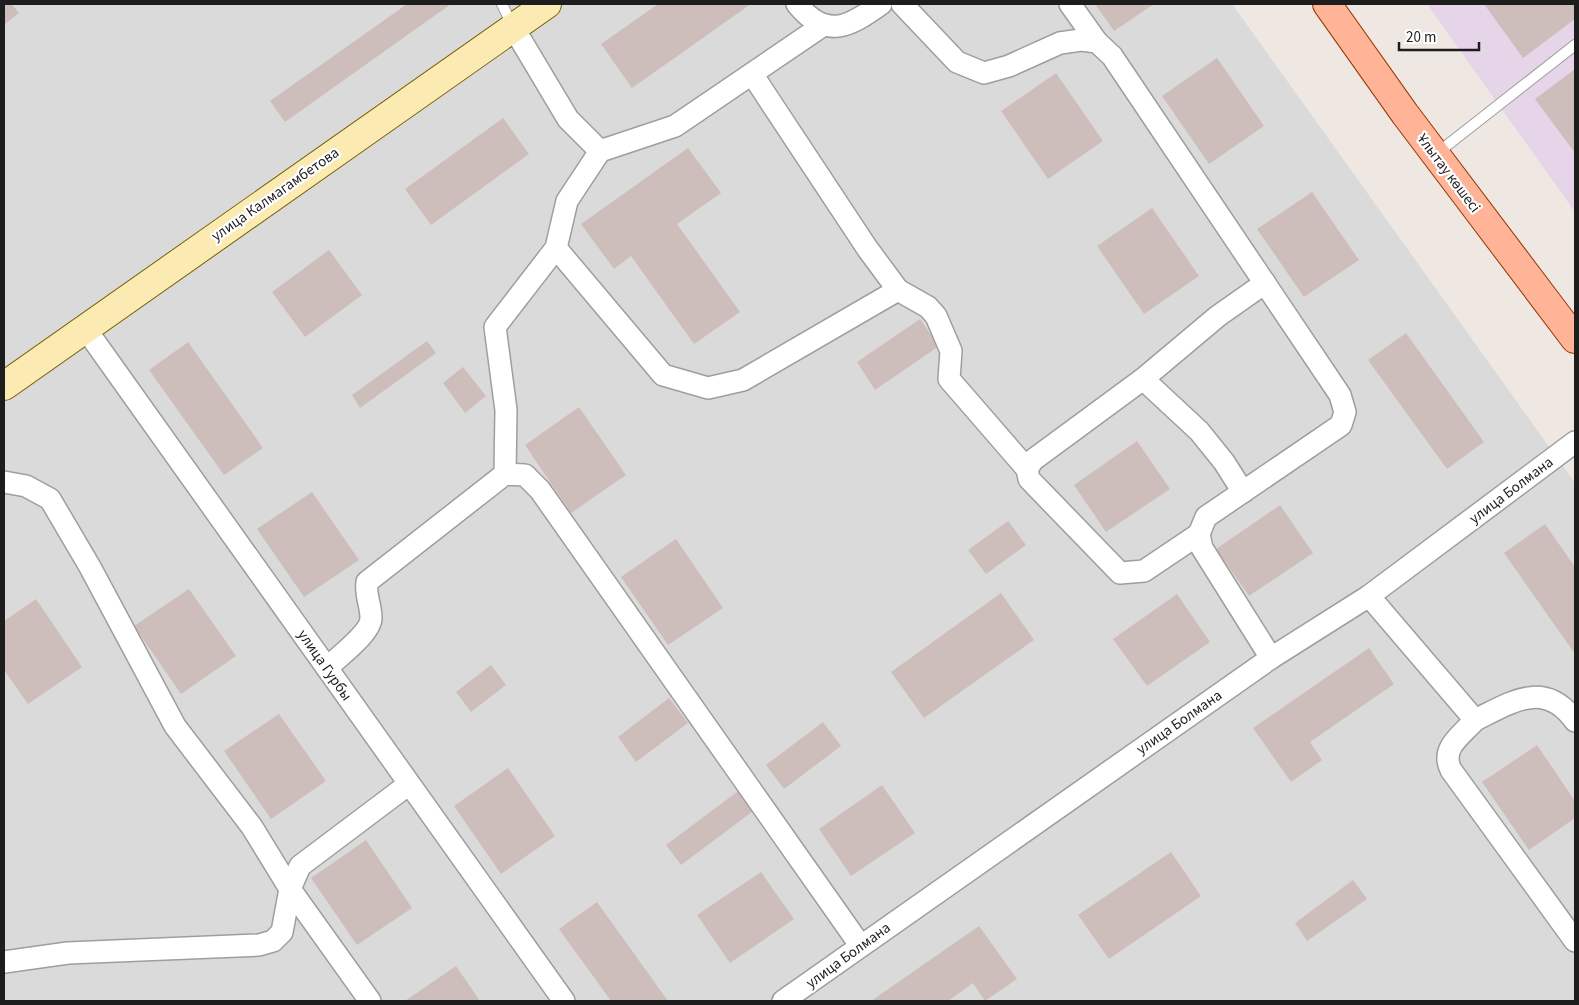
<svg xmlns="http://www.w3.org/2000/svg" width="1579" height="1005" viewBox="0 0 1579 1005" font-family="'Source Sans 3',sans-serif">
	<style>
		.residential { fill: #dbdada }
		.industrial { fill: #e6d4e8 }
		.building { fill: #cebebb }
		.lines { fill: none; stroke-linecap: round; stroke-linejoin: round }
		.lane-casing { stroke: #9e9e9e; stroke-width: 12 }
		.street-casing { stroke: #9e9e9e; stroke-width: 24 }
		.secondary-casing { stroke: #776000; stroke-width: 30 }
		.primary-casing { stroke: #963700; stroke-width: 30 }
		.lane { stroke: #fff; stroke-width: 10 }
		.street { stroke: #fff; stroke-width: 21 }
		.secondary { stroke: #fceab3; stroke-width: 28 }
		.primary { stroke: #ffb397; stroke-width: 28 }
		.labels { text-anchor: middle; stroke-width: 4.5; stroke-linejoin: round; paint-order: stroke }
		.street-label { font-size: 15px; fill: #1d1d1d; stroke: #fff }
	</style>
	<rect width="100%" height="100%" fill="#efe7e2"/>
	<!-- residential -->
	<polygon class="residential" points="4,4 1232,4 1575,483 1575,1001 4,1001"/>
	<!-- industrial -->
	<polygon class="industrial" points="1427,4 1575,4 1575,212"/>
	<!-- building -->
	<g class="building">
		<polygon points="4,4 12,4 19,13 4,25"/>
		<polygon points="407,4 451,4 285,122 270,101"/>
		<polygon points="658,4 751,4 632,88 601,44"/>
		<polygon points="1095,4 1154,4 1114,31"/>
		<polygon points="1484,4 1575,4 1575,19 1523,58"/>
		<polygon points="1217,58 1264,126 1209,164 1162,96"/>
		<polygon points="1575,69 1575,153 1535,99"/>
		<polygon points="1056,73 1103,141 1048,179 1001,111"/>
		<polygon points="503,118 529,154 431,225 405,189"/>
		<polygon points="688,148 721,193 677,224 740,312 694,344 631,256 614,269 581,224"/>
		<polygon points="1312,192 1359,260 1304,297 1257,229"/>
		<polygon points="1152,208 1199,276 1144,314 1097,246"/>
		<polygon points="329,250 362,295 305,337 272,292"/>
		<polygon points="920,319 939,346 875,390 857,362"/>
		<polygon points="1406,333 1484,442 1447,469 1368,360"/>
		<polygon points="427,341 436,353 360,408 352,395"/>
		<polygon points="188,342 263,448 224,475 149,370"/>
		<polygon points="463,367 486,396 465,413 443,383"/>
		<polygon points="579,407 626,475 571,513 525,445"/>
		<polygon points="1137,441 1170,489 1106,532 1074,485"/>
		<polygon points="312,492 359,560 304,597 257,529"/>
		<polygon points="1280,505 1313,553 1249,596 1216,549"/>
		<polygon points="1008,521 1026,545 986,574 968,550"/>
		<polygon points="1545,524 1575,567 1575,654 1504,553"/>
		<polygon points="676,539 723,608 668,645 621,577"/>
		<polygon points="189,589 236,656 181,694 134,626"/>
		<polygon points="1001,593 1034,640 924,718 891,672"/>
		<polygon points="1177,594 1210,642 1147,686 1113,639"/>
		<polygon points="36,599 82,667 28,704 4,670 4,621"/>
		<polygon points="1369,648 1394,684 1310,742 1322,760 1291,782 1253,728"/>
		<polygon points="491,665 506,685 471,712 456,692"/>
		<polygon points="669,698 688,723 636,762 618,737"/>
		<polygon points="279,714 326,781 271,819 224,751"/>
		<polygon points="823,722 841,746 784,789 766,765"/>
		<polygon points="1537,745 1575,801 1575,818 1529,850 1482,782"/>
		<polygon points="508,768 555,836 501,874 454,806"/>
		<polygon points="882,785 915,833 851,876 819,829"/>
		<polygon points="741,789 756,809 681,865 666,845"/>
		<polygon points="366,840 412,908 357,945 311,878"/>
		<polygon points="1171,852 1201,896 1109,959 1078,915"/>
		<polygon points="761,872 794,919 730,963 697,915"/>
		<polygon points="1353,880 1367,899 1307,941 1295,923"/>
		<polygon points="597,902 668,1001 611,1001 559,929"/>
		<polygon points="979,926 1017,979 985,1001 973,983 948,1001 871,1001"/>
		<polygon points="456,966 480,1001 405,1001"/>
	</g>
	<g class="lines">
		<!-- lane casing -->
		<g class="lane-casing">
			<g id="lane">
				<polyline points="502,4 512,25"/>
				<polyline points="1436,154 1575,45"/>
			</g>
		</g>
		<!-- street casing -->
		<g class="street-casing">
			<g id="street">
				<path d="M797 4C826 40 849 27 881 4"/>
				<polyline points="902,4 957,62 984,73 1009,66 1060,43 1081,40 1097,42 1112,56 1340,395 1345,412 1341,425 1206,517 1199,534 1202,548 1271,658"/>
				<polyline points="1070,4 1097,42"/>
				<polyline points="513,27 568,119 600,151 675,126 822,26"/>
				<polyline points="752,74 867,248 898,290 928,307 936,316 951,351 949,379 1027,469"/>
				<polyline points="556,248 663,375 708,388 743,380 898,290"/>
				<polyline points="85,328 564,1001"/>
				<polyline points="1143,379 1199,431 1224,462 1243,492"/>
				<polyline points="505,474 506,410 495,327 556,248 567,201 600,151"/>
				<polyline points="4,482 26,486 50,499 90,567 175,726 252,827 290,889 370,1001"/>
				<polyline points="1199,534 1144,571 1120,573 1029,479 1027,469 1033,460 1143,379 1218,316 1265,283"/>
				<path d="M1369 596 1475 720C1512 702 1545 679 1575 721"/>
				<path d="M327 668C338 657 371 633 371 618 371 605 365 595 367 582L505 474 525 475 540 490 860 945"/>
				<path d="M1475 720C1461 736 1440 748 1451 770L1575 941"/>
				<polyline points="4,962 68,953 259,945 273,941 282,932 290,889 300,866 409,784"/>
				<polyline points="783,1001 1271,658 1369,596 1575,442"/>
			</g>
		</g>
		<!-- secondary casing -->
		<g class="secondary-casing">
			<polyline id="secondary" points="4,386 547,4"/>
		</g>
		<!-- primary casing -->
		<g class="primary-casing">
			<polyline id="primary" points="1327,4 1405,114 1575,339"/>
		</g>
		<!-- lane -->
		<use href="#lane" class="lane"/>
		<!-- street -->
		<use href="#street" class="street"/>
		<!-- secondary -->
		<use href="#secondary" class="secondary"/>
		<!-- primary -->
		<use href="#primary" class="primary"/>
	</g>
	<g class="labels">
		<!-- street labels -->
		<g class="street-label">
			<text transform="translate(1449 173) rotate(53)" y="5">Ұлытау көшесі</text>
			<text transform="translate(275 194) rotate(-35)" y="5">улица Калмагамбетова</text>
			<text transform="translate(1511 490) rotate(-37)" y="5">улица Болмана</text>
			<text transform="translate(325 665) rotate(55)" y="5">улица Гурбы</text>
			<text transform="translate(1179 722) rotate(-35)" y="5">улица Болмана</text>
			<text transform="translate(848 955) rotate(-36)" y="5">улица Болмана</text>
		</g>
	</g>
	<!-- border -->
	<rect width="1579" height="1005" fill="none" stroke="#1d1d1d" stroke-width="10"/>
	<!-- scale -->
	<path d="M1399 42v8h80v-8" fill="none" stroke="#1d1d1d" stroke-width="2.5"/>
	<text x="1406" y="42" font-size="15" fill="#1d1d1d" stroke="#ffffff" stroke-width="4" paint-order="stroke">20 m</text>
</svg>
